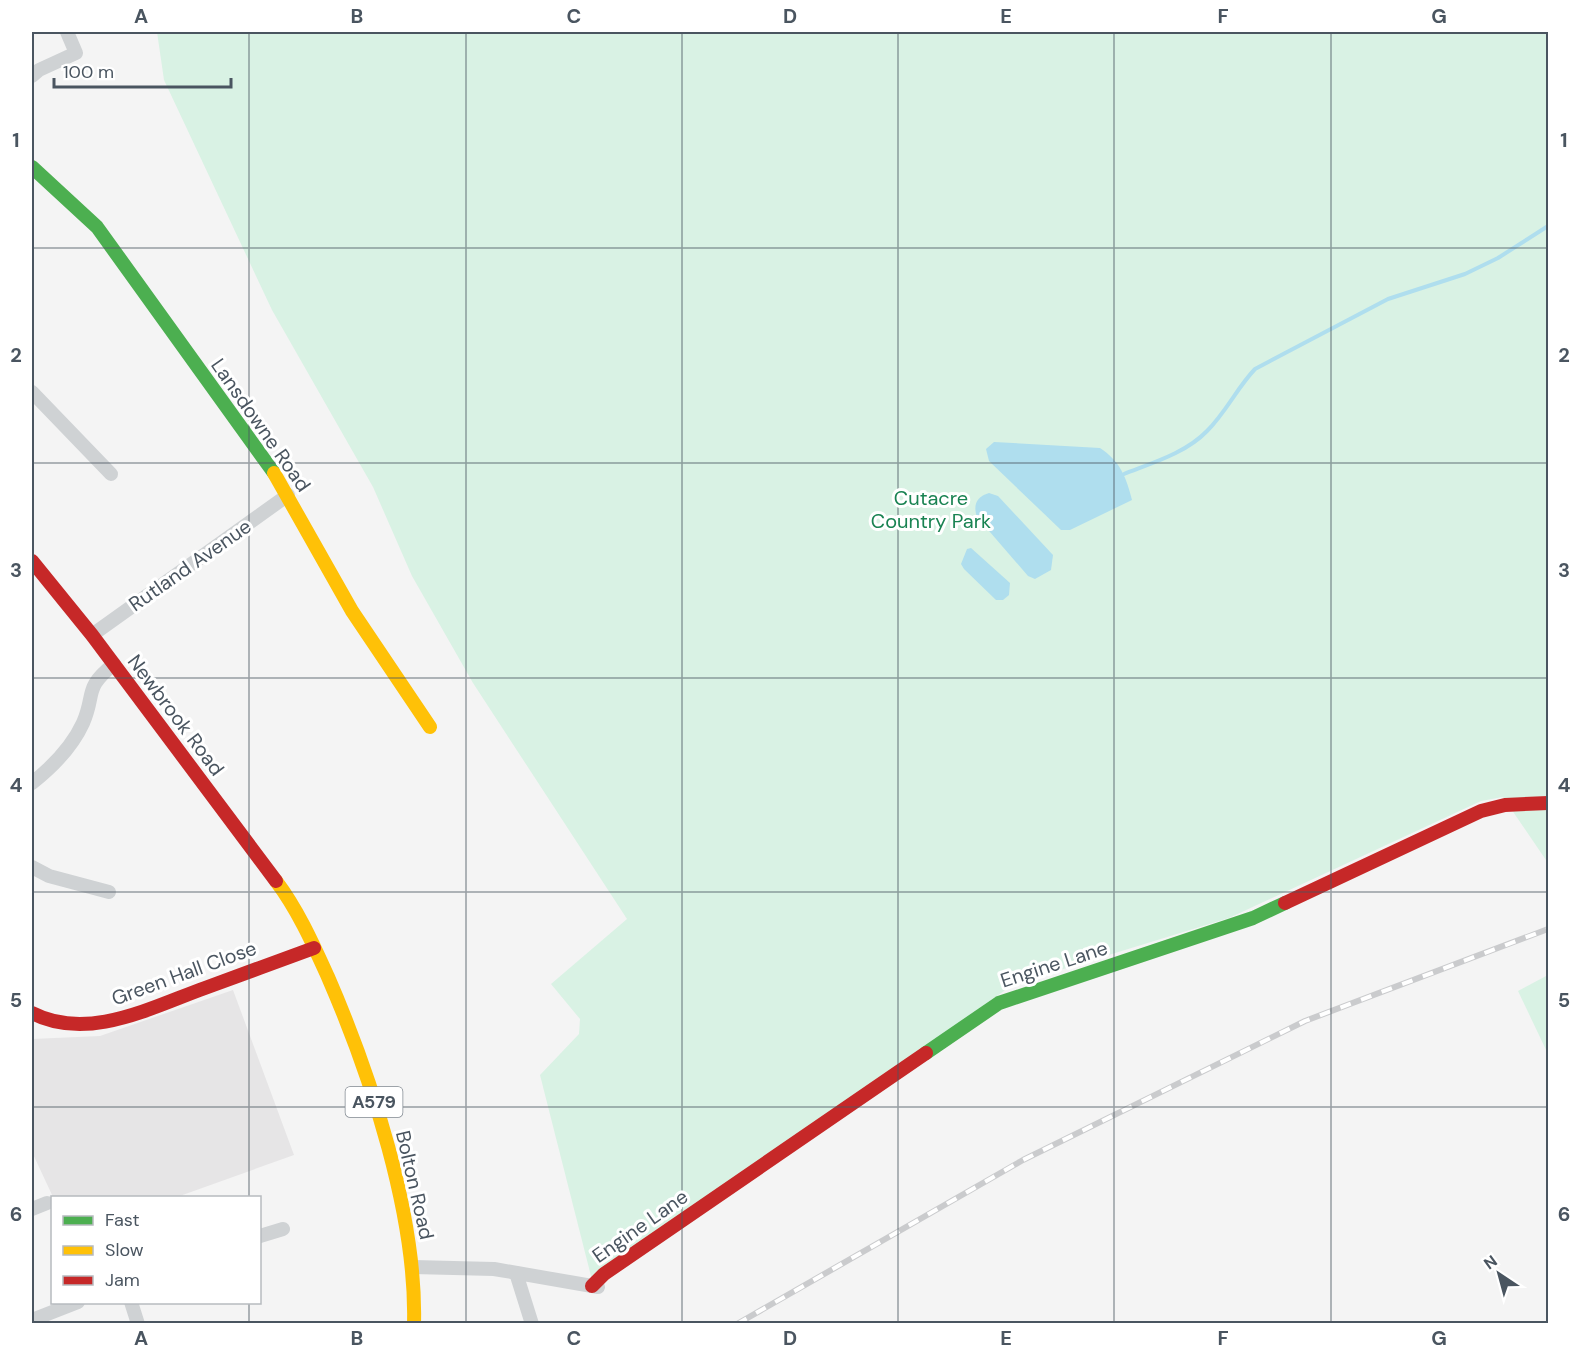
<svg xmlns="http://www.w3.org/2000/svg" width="1580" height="1355" viewBox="0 0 1580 1355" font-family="'DM Sans',sans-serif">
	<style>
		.education { fill: #e6e5e6 }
		.green { fill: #d9f2e4 }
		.water { fill: #afdeee }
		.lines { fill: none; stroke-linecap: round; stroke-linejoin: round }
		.stream { stroke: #afdeee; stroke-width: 4 }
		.street { stroke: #cfd2d4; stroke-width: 14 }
		.fast { stroke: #4caf50; stroke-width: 14 }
		.slow { stroke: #ffc107; stroke-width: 14 }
		.jam { stroke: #c62828; stroke-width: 14 }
		.rail-casing { stroke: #cacbcd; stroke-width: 6 }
		.rail { stroke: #fff; stroke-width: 4; stroke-dasharray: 11; stroke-linecap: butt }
		.grid { fill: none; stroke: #4a5560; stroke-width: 1.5; stroke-opacity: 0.55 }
		.labels { text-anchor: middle; stroke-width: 6; stroke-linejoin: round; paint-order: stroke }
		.shield { fill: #fff; stroke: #808890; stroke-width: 1.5 }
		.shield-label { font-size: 18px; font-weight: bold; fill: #4a5560 }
		.street-label { font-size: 20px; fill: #4a5560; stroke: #fff }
		.park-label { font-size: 20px; fill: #198352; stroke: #fff }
		.neatline { fill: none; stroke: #4a5560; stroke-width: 2 }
		.grid-label { font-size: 20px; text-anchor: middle; font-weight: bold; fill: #4a5560 }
	</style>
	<rect width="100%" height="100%" fill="#f4f4f4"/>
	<!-- education -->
	<polygon class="education" points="233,990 294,1155 177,1197 53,1197 32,1152 32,1039 100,1036"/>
	<!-- green -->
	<g class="green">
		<polygon points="157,32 1548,32 1548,863 1503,797 1481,801 1229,918 1014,984 592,1280 540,1075 579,1034 580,1019 551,984 627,919 473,683 412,576 373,487 272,310 164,80"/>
		<polygon points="1548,975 1548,1054 1518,991"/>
	</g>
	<!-- water -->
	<g class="water">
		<path d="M994 442 1100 448C1120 461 1126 477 1132 500L1070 530H1061L989 461 986 449Z"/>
		<path d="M989 493 998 496 1053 555 1051 570 1035 579 1028 576 977 517C973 505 976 497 989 493Z"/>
		<polygon points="971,548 1010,583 1009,595 1003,600 996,600 964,569 961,564 967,549"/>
	</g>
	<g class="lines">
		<!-- stream -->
		<path class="stream" d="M1124 474C1152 463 1186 453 1207 431 1226 412 1237 388 1255 369L1388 299 1465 274 1498 258 1548 226"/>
		<!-- street -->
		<g class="street">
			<polyline points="32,76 39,70 76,53 67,32"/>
			<polyline points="32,392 111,474"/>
			<polyline points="92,635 288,495"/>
			<path d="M32 783C51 768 72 747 83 723 96 693 83 689 114 664"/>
			<polyline points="32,867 49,876 109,892"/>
			<polyline points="32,1209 47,1203"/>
			<polyline points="260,1236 283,1229"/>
			<polyline points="413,1267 494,1269 598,1287"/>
			<polyline points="516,1273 532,1324"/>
			<polyline points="131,1302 138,1324"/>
			<polyline points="32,1320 78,1302"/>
		</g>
		<!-- fast -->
		<g class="fast">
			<polyline points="32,167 97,227 274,473"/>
			<polyline points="926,1053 999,1003 1253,918 1285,903"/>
		</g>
		<!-- slow -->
		<g class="slow">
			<polyline points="274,473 352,611 430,727"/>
			<path d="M276 881C298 910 313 944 328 977 371 1076 417 1216 414 1324"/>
		</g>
		<!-- jam -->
		<g class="jam">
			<polyline points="32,561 92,635 276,881"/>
			<polyline points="1285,903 1481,811 1505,805 1548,803"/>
			<path d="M32 1013C88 1042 152 1007 205 988 241 975 278 961 314 948"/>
			<polyline points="592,1286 604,1274 926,1053"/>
		</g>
		<!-- rail casing -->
		<g class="rail-casing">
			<polyline id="rail" points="737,1324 1023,1160 1305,1021 1548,929"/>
		</g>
		<!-- rail -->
		<use href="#rail" class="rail"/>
	</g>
	<!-- grid -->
	<path class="grid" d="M249 32V1198M466 32V1324M682 32V1324M898 32V1324M1114 32V1324M1331 32V1324M32 248H1548M32 463H1548M32 678H1548M32 892H1548M32 1107H1548M249 1302V1324"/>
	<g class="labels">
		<!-- shield labels -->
		<rect class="shield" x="345.5" y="1087" width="57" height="30" rx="4.5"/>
		<g class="shield-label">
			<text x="374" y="1108">A579</text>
		</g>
		<!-- street labels -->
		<g class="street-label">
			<text transform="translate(261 425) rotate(55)" y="7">Lansdowne Road</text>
			<text transform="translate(190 565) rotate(-35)" y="7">Rutland Avenue</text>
			<text transform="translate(176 715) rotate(53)" y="7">Newbrook Road</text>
			<text transform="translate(1054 964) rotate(-18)" y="7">Engine Lane</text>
			<text transform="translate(184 973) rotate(-20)" y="7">Green Hall Close</text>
			<text transform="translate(415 1185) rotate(77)" y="7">Bolton Road</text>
			<text transform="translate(640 1226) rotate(-35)" y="7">Engine Lane</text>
		</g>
		<!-- park labels -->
		<g class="park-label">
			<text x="931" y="505">Cutacre<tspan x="931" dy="23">Country Park</tspan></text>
		</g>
	</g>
	<!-- border -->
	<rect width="1580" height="1355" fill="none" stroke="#ffffff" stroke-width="66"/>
	<!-- legend -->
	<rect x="51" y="1196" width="210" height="108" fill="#ffffff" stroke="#b7bbbf" stroke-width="1.5"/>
	<rect x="63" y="1216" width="30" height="9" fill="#4caf50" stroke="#b7bbbf" stroke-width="1.5"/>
	<text x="105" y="1226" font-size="18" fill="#4a5560">Fast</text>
	<rect x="63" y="1246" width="30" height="9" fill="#ffc107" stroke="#b7bbbf" stroke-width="1.5"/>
	<text x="105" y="1256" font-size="18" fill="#4a5560">Slow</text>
	<rect x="63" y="1276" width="30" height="9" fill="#c62828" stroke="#b7bbbf" stroke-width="1.5"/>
	<text x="105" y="1286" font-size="18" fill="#4a5560">Jam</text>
	<!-- north arrow -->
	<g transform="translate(1499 1274) rotate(324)" stroke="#ffffff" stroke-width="4.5" paint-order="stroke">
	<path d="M0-4.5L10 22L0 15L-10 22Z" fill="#4a5560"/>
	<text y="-9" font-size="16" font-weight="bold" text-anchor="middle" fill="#4a5560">N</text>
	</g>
	<!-- scale -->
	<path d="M54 78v9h177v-9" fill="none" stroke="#4a5560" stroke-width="3"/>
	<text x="63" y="78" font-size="18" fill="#4a5560" stroke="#ffffff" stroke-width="4.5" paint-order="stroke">100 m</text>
	<rect x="33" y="33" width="1514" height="1289" class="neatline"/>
	<g class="grid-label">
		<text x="141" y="23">A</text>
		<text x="357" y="23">B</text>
		<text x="574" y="23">C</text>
		<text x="790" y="23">D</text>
		<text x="1006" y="23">E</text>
		<text x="1223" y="23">F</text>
		<text x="1439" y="23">G</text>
		<text x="16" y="147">1</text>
		<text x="1564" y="147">1</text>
		<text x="16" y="362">2</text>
		<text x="1564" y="362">2</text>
		<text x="16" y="577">3</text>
		<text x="1564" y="577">3</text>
		<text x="16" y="792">4</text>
		<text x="1564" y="792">4</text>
		<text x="16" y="1007">5</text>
		<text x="1564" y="1007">5</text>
		<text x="16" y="1221">6</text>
		<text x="1564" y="1221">6</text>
		<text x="141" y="1345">A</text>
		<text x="357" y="1345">B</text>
		<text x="574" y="1345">C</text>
		<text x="790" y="1345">D</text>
		<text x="1006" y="1345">E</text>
		<text x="1223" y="1345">F</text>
		<text x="1439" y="1345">G</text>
	</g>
</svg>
